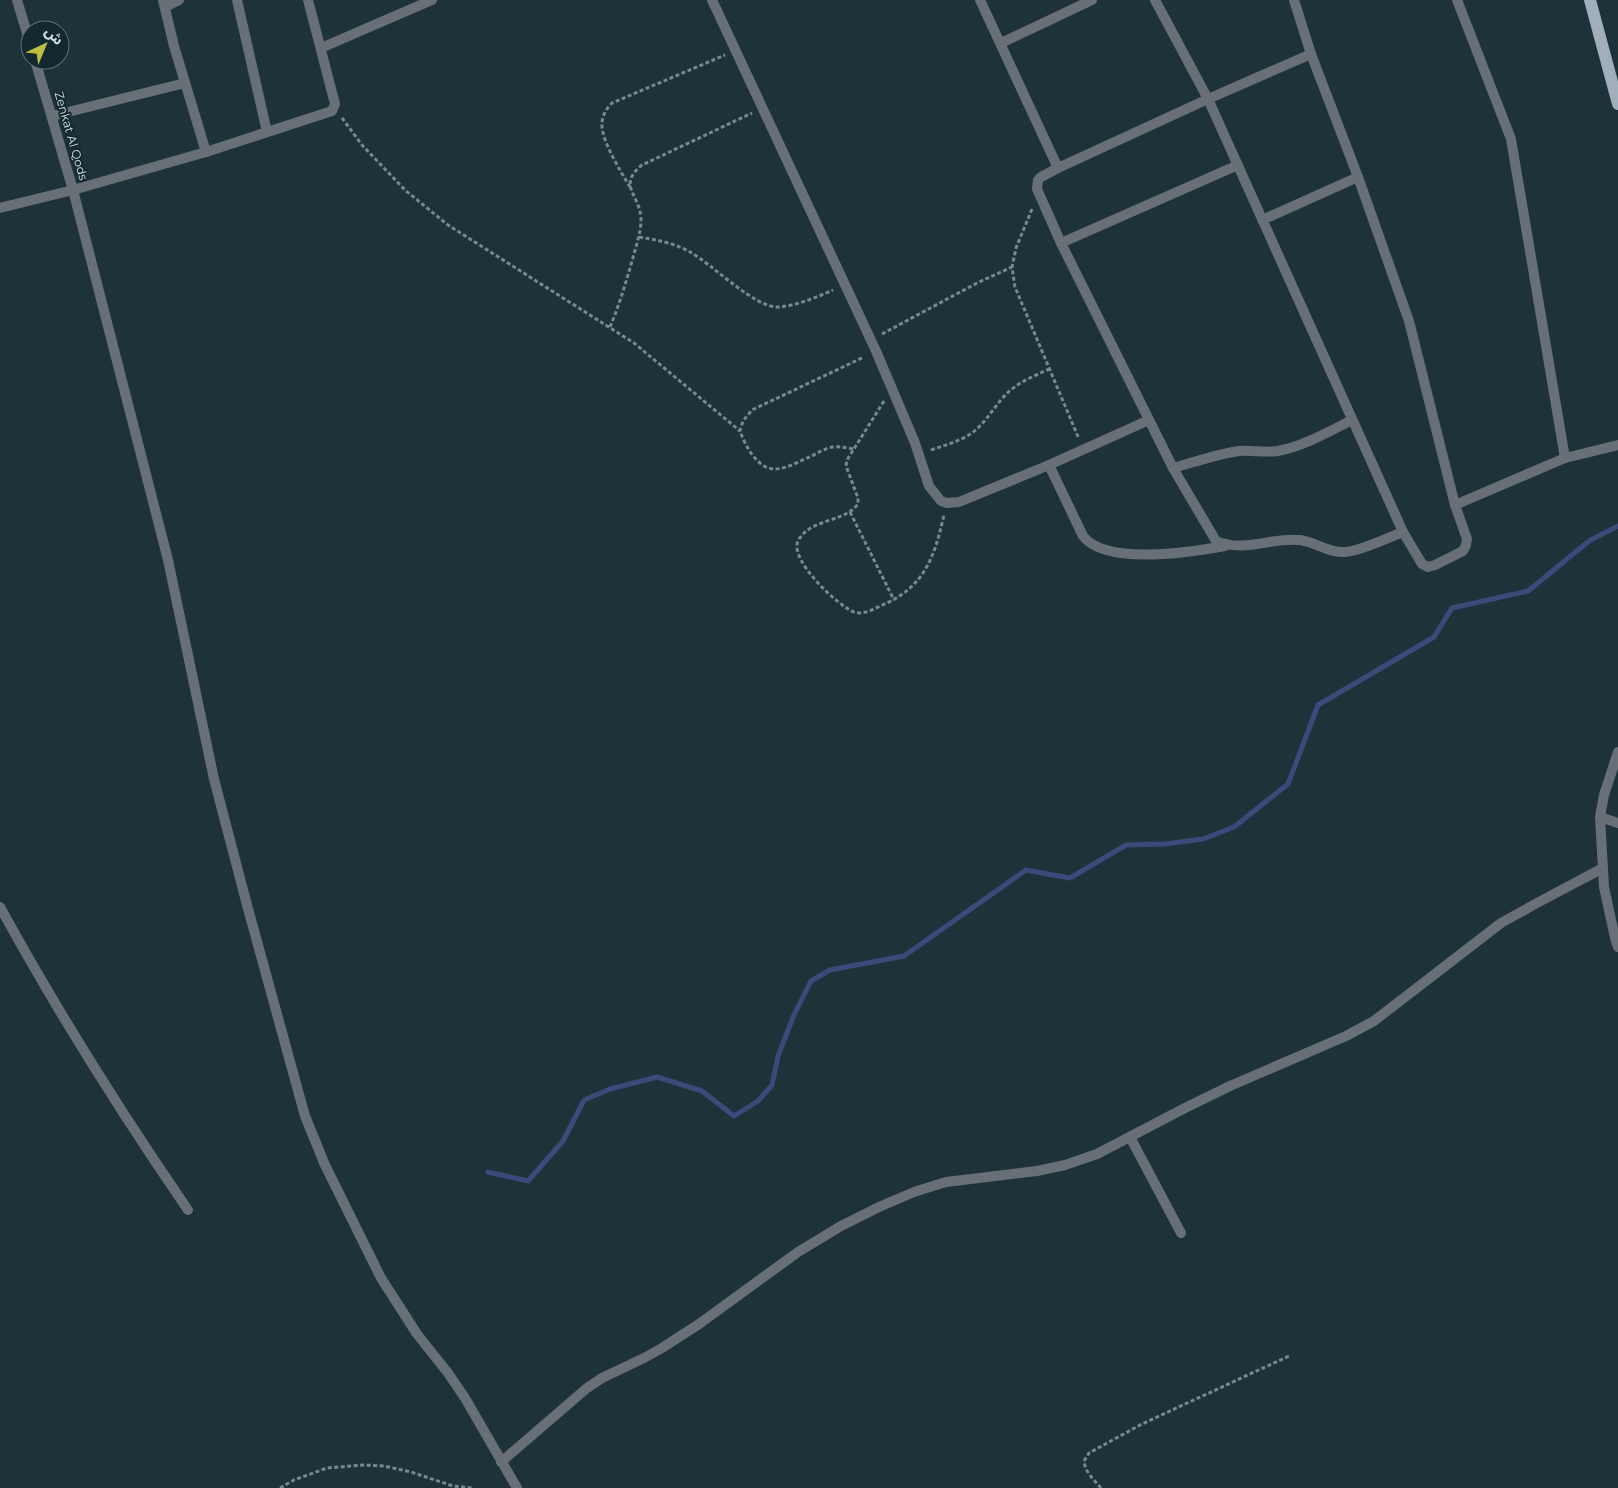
<svg xmlns="http://www.w3.org/2000/svg" width="1618" height="1488" viewBox="0 0 1618 1488" font-family="Montserrat,'Noto Sans Arabic',sans-serif">
	<style>
		.lines { fill: none; stroke-linecap: round; stroke-linejoin: round }
		.stream { stroke: #3c4a7b; stroke-width: 5 }
		.path { stroke: #78888f; stroke-width: 3; stroke-dasharray: 4 2.5; stroke-linecap: butt }
		.minor { stroke: #686f76; stroke-width: 10 }
		.primary { stroke: #a1afbc; stroke-width: 12 }
		.labels { text-anchor: middle; stroke-width: 4; stroke-linejoin: round; paint-order: stroke }
		.street-label { font-size: 12px; fill: #d4e0e5; stroke: #142830 }
	</style>
	<rect width="100%" height="100%" fill="#1e323a"/>
	<g class="lines">
		<!-- stream -->
		<polyline class="stream" points="488,1172 528,1181 563,1141 584,1100 610,1089 657,1077 702,1091 734,1116 758,1101 772,1085 778,1056 794,1015 811,981 830,970 904,956 1026,870 1070,878 1126,845 1165,844 1203,839 1234,827 1288,784 1318,705 1434,637 1452,608 1528,591 1589,541 1618,526"/>
		<!-- path -->
		<g class="path">
			<polyline points="342,118 362,145 405,190 448,225 634,343 740,431"/>
			<path d="M630 187C621 172 601 140 602 124 602 116 606 109 612 103L725 55"/>
			<polyline points="1032,209 1016,248 1012,267 1015,287 1079,439"/>
			<path d="M639 237C657 240 674 243 690 252 712 264 755 308 778 307 796 306 817 297 833 290"/>
			<path d="M610 327C620 303 627 279 634 254 637 243 641 231 641 220 641 195 616 186 642 165L752 113"/>
			<polyline points="882,334 977,283 1012,267"/>
			<path d="M884 401 847 460 846 466 858 498V504C844 523 810 518 798 541 789 560 838 606 854 612 863 615 872 610 880 606 924 588 934 559 944 515"/>
			<path d="M853 449C846 448 840 446 833 447 826 448 819 452 812 456 801 460 787 469 775 469 757 469 745 445 740 431L743 421 752 410 864 357"/>
			<path d="M931 450C948 444 966 440 979 427 991 415 999 399 1012 389 1023 380 1037 375 1049 369"/>
			<polyline points="850,512 894,600"/>
			<polyline points="280,1488 294,1480 327,1468 364,1465 384,1466 411,1472 453,1486 472,1488"/>
			<path d="M1101 1488C1094 1480 1085 1472 1084 1461L1089 1453 1142 1424 1289 1356"/>
		</g>
		<!-- minor -->
		<g class="minor">
			<polyline points="17,0 30,43"/>
			<polyline points="163,0 174,46 206,152"/>
			<polyline points="237,0 267,132"/>
			<polyline points="712,0 876,351 915,443 929,486 941,501 947,503 959,502 1049,465 1149,420"/>
			<polyline points="980,0 1058,168"/>
			<polyline points="1155,0 1208,99 1403,532 1422,564 1428,567 1435,565 1463,551 1466,545 1467,539 1455,505 1409,321 1358,177 1311,54 1294,0"/>
			<polyline points="1457,0 1511,139 1565,458"/>
			<polyline points="165,7 179,0"/>
			<polyline points="1001,43 1092,0"/>
			<polyline points="321,48 432,0"/>
			<path d="M1311 54 1208 99 1058 168 1041 177 1038 180 1037 189 1061 243 1173 468 1216 541C1245 553 1271 537 1300 540 1315 542 1329 553 1345 552 1361 551 1387 538 1403 532"/>
			<polyline points="35,60 73,190 168,560 214,779 247,905 305,1116 325,1165 381,1278 417,1334 448,1373 465,1398 517,1488"/>
			<polyline points="52,116 185,83"/>
			<polyline points="0,208 73,190 206,152 332,111 335,104 308,0"/>
			<polyline points="1262,220 1358,177"/>
			<polyline points="1061,243 1238,165"/>
			<path d="M1049 465 1083 536C1106 566 1192 552 1225 546"/>
			<path d="M1173 468C1195 462 1217 454 1239 451 1252 450 1265 453 1278 451 1304 446 1328 432 1352 420"/>
			<polyline points="1455,505 1565,458 1618,445"/>
			<polyline points="1618,752 1604,795 1600,817 1604,887 1615,938 1618,947"/>
			<polyline points="1600,817 1618,823"/>
			<path d="M0 907C57 1011 120 1111 188 1210"/>
			<polyline points="1130,1137 1181,1233"/>
			<polyline points="501,1462 587,1388 602,1378 644,1358 662,1348 699,1324 798,1252 841,1226 879,1207 914,1192 946,1182 1037,1171 1065,1165 1097,1154 1185,1108 1230,1086 1346,1036 1374,1021 1501,923 1537,903 1603,868"/>
		</g>
		<!-- primary -->
		<polyline class="primary" points="1590,0 1618,104"/>
	</g>
	<g class="labels">
		<!-- street labels -->
		<g class="street-label">
			<text transform="translate(71 136) rotate(74)" y="4">Zenkat Al Qods</text>
		</g>
	</g>
	<!-- north arrow -->
	<g transform="translate(45 45) rotate(44)"><circle r="24" fill="#142830" stroke="#617278"/>
	<path d="M0-4L9 19L0 12L-9 19Z" fill="#bfbe41"/>
	<text y="-8" font-size="14" font-weight="bold" text-anchor="middle" fill="#d4e0e5">ش</text>
	</g>
</svg>
